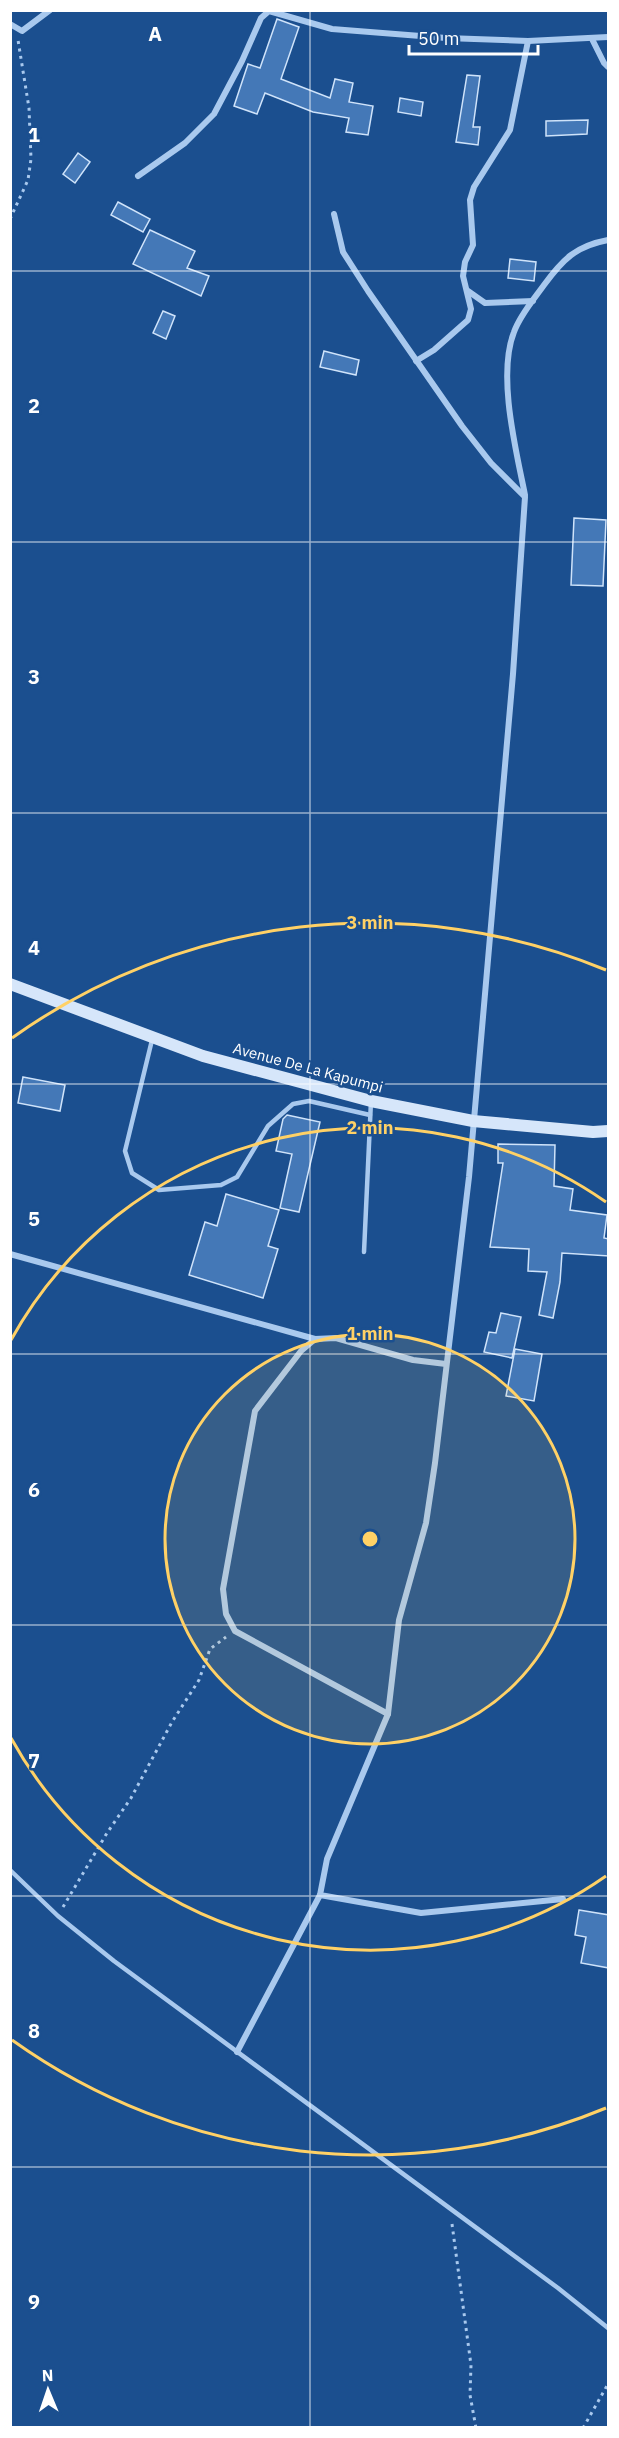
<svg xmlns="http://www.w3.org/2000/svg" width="619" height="2438" viewBox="0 0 619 2438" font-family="'IBM Plex Sans',sans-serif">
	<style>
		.building { fill: #4478b7; stroke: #cfe3fa; stroke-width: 1.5 }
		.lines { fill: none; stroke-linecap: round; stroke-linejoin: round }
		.path { stroke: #a9c9ee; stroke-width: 3; stroke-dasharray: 3 4.5; stroke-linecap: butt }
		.service { stroke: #a9c9ee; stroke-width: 4.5 }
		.minor { stroke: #a9c9ee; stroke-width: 6 }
		.secondary { stroke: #d6e6fa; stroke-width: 12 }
		.grid { fill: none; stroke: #fff; stroke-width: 1.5; stroke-opacity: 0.55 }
		.ring { fill: none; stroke: #ffd166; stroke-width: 3 }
		.labels { text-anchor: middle; stroke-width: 5; stroke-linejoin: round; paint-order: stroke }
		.street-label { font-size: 15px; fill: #fff; stroke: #1b4f8f }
		.grid-label { font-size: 20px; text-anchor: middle; font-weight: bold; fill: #fff; stroke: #1b4f8f; stroke-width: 5; stroke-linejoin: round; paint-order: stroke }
		.centre { fill: #ffd166; stroke: #1b4f8f; stroke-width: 3 }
		.ring-label { font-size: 18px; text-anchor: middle; font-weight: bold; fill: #ffd166; stroke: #1b4f8f; stroke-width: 5; stroke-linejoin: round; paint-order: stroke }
	</style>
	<rect width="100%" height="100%" fill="#1b4f8f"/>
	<!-- building -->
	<g class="building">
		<polygon points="277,19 299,27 281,79 330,98 335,79 353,83 349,102 373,106 368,135 346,132 349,118 313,112 265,93 257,114 234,106 248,64 260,68"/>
		<polygon points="467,75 480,76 473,127 480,127 478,145 456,142"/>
		<polygon points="400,98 423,102 421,116 398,112"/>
		<polygon points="588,120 587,134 546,136 546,121"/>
		<polygon points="78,153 90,162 75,183 63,174"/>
		<polygon points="118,202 150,219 143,232 111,215"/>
		<polygon points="150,230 195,251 187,268 209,276 201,296 133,264"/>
		<polygon points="510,259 536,262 534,281 508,278"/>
		<polygon points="163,311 175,316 166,339 153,333"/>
		<polygon points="324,351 359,360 356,375 320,367"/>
		<polygon points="574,518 606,520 603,586 571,585"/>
		<polygon points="23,1077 65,1085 60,1111 18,1103"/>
		<polygon points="287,1115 320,1122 299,1212 280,1208 292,1154 276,1151 283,1119"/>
		<polygon points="498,1144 555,1145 554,1186 573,1189 570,1210 607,1215 604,1238 609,1239 609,1256 562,1253 560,1282 553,1318 539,1315 547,1272 528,1271 529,1249 490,1247 503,1163 498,1163"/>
		<polygon points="226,1194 279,1210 268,1246 278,1249 263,1298 189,1275 205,1222 217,1226"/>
		<polygon points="501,1313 521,1317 512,1358 484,1352 489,1332 496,1333"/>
		<polygon points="515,1349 542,1354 534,1401 506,1396"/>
		<polygon points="579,1910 609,1915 609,1968 581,1963 586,1937 575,1935"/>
	</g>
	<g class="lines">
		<!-- path -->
		<g class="path">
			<polyline points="10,219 28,180 31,159 29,108 18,40"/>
			<polyline points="63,1907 107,1833 131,1798 172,1722 199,1680 210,1649 226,1637"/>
			<polyline points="452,2224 471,2365 470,2395 476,2428"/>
			<polyline points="583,2428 608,2384"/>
		</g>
		<!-- service -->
		<g class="service">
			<polyline points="152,1040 125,1151 132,1173 159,1190 221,1185 237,1177 268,1126 293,1104 309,1101 370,1115"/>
			<polyline points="364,1252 371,1101"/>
			<polyline points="10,1870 58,1916 114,1961 558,2288 608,2328"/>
		</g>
		<!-- minor -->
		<g class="minor">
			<polyline points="10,24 22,31 50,10"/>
			<polyline points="592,39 604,63 608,67"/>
			<polyline points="138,176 185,143 214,114 242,61 261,18 269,11 332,29 446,38 528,41 608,37"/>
			<polyline points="334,214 343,252 368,291 462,426 491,463 525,497 513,674 469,1177 435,1463 426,1523 399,1620 388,1714 327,1859 320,1895 421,1913 563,1899"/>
			<polyline points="468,291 485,303 533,301"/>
			<polyline points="416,361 434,350 468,320 471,309 463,276 465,262 473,245 470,200 474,187 510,130 528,41"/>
			<path d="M525 495C516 450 497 375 514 332 520 315 534 299 544 285 563 259 576 246 608 240"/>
			<polyline points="10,1254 315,1339"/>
			<polyline points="388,1714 235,1631 226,1614 223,1589 255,1411 301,1351 315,1339 336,1338 413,1360 446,1364"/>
			<polyline points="237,2052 320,1895"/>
		</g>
		<!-- secondary -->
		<polyline class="secondary" points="10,984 203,1056 371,1101 473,1121 593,1132 608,1131"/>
	</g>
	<!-- grid -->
	<path class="grid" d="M310 10V2428M10 271H608M10 542H608M10 813H608M10 1084H608M10 1354H608M10 1625H608M10 1896H608M10 2167H608"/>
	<!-- distance rings -->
	<circle cx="370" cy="1539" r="205" fill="#ffd166" fill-opacity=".12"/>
	<g class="ring">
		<circle cx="370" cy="1539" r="205"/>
		<path d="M606 1876A411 411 0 0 1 11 1738M11 1340A411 411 0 0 1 606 1202"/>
		<path d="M606 2108A616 616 0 0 1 12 2040M12 1038A616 616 0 0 1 606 970"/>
	</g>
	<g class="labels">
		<!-- street labels -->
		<g class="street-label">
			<text transform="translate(308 1068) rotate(15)" y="5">Avenue De La Kapumpi</text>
		</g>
	</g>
	<g class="grid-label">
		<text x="155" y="41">A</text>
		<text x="34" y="142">1</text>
		<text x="34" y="413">2</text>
		<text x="34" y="684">3</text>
		<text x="34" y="955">4</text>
		<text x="34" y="1226">5</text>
		<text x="34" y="1497">6</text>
		<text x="34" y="1768">7</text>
		<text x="34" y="2038">8</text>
		<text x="34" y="2309">9</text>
	</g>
	<circle cx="370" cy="1539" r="9" class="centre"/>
	<g class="ring-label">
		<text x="370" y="929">3 min</text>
		<text x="370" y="1134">2 min</text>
		<text x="370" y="1340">1 min</text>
	</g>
	<!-- border -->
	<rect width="619" height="2438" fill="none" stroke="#ffffff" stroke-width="24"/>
	<!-- north arrow -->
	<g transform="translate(48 2390) rotate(358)" stroke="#1b4f8f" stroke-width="4.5" paint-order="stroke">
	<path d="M0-4.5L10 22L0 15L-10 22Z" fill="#ffffff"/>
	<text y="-9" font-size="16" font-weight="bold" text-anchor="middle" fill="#ffffff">N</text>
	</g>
	<!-- scale -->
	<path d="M409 45v9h129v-9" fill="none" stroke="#ffffff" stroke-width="3"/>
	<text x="418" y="45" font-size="18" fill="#ffffff" stroke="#1b4f8f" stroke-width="4.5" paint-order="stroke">50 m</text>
</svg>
